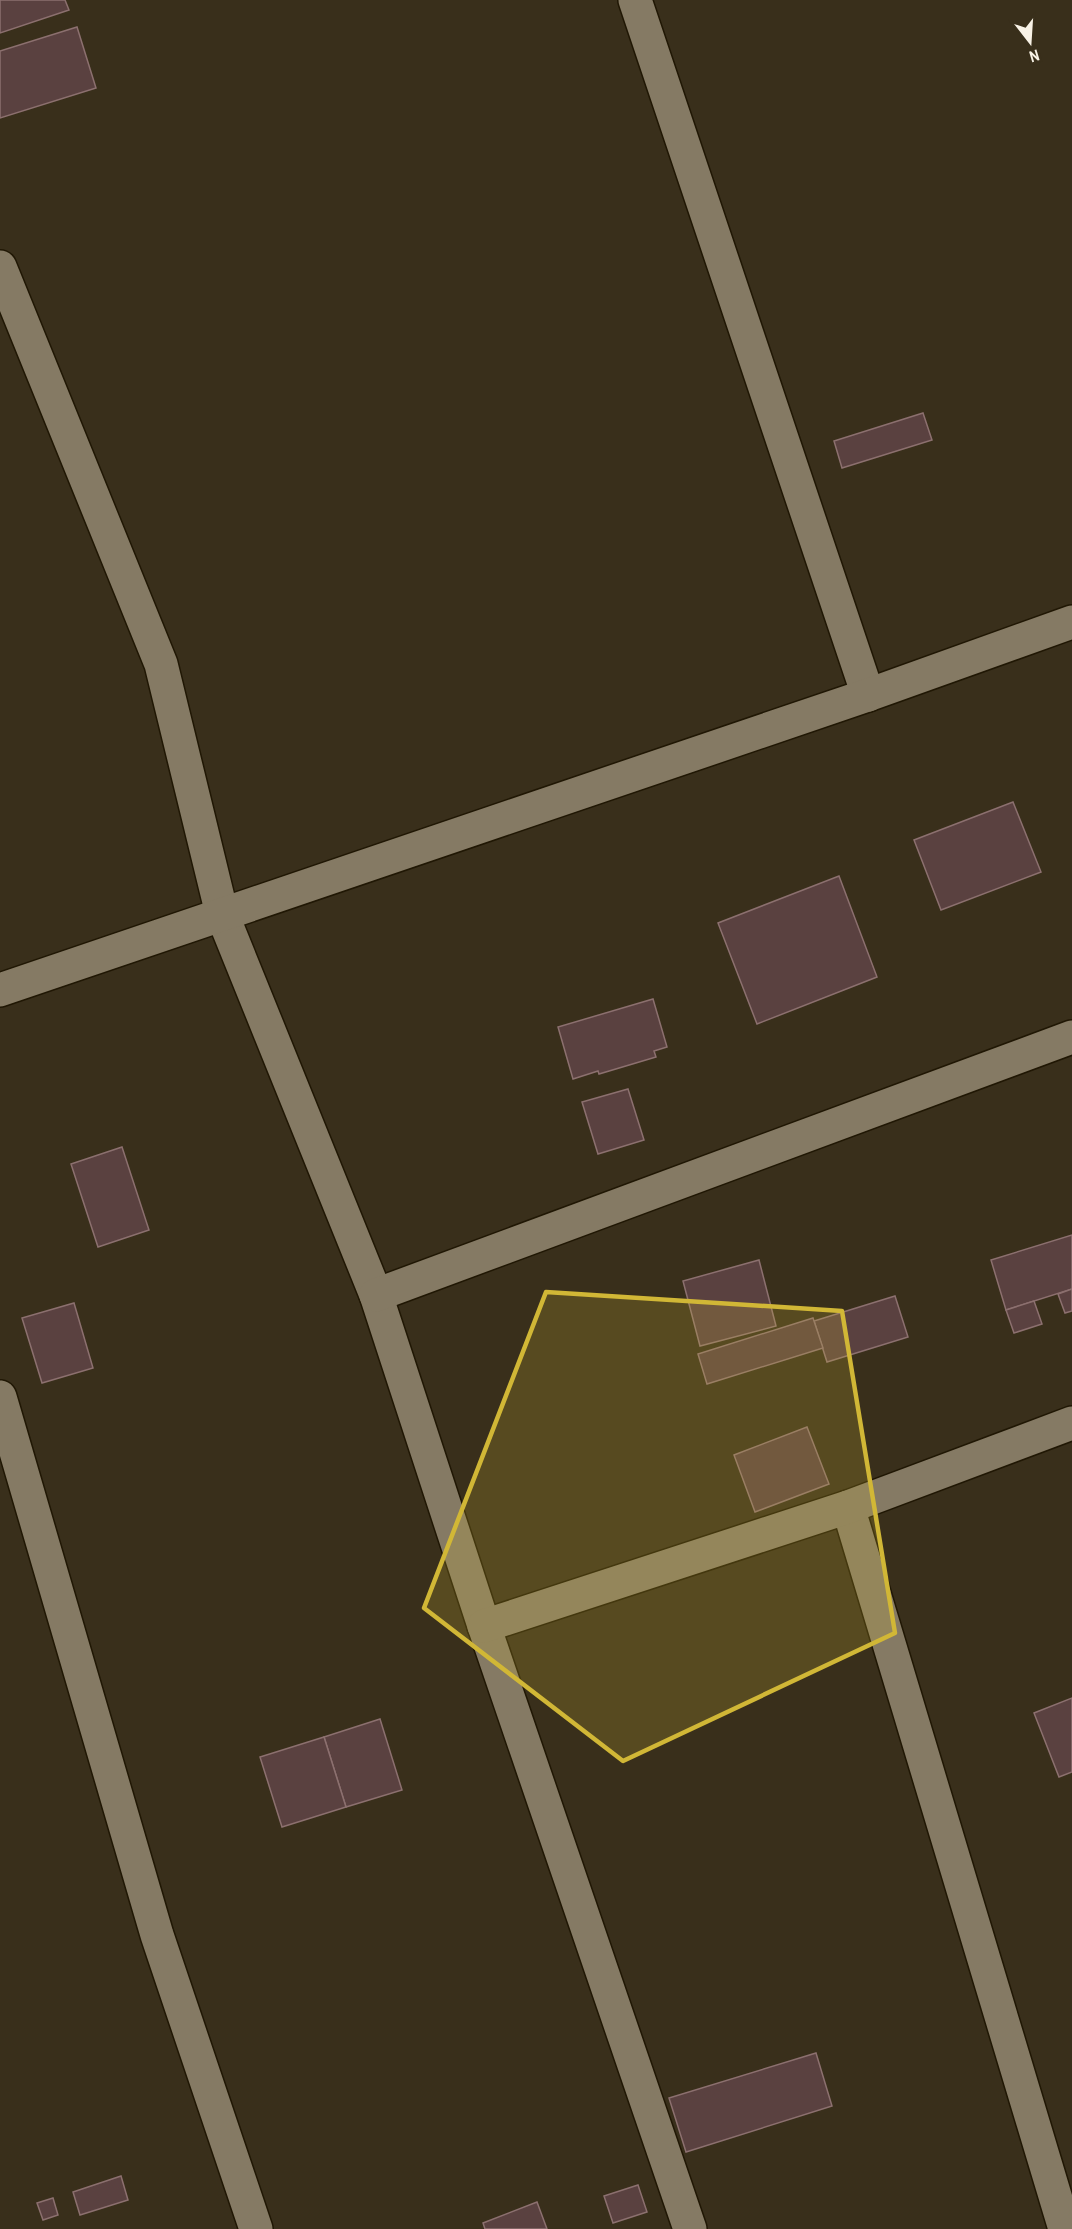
<svg xmlns="http://www.w3.org/2000/svg" width="1072" height="2229" viewBox="0 0 1072 2229" font-family="'Archivo Narrow',sans-serif">
	<style>
		.building { fill: #5a4140; stroke: #8c706f; stroke-width: 1.5 }
		.lines { fill: none; stroke-linecap: round; stroke-linejoin: round }
		.minor-casing { stroke: #201704; stroke-width: 36 }
		.minor { stroke: #857a64; stroke-width: 33 }
		.marked { fill: #d1b736; fill-opacity: 0.2; stroke: #d1b736; stroke-width: 4.5; stroke-linejoin: round }
	</style>
	<rect width="100%" height="100%" fill="#392f1b"/>
	<!-- building -->
	<g class="building">
		<polygon points="0,0 65,0 69,10 0,33"/>
		<polygon points="77,27 96,88 0,118 0,51"/>
		<polygon points="923,413 932,440 842,468 834,441"/>
		<polygon points="1013,802 1041,872 941,910 914,840"/>
		<polygon points="839,876 877,977 757,1024 718,923"/>
		<polygon points="653,999 667,1047 654,1051 656,1057 599,1074 598,1071 573,1079 558,1027"/>
		<polygon points="628,1089 644,1140 598,1154 582,1102"/>
		<polygon points="122,1147 149,1230 98,1247 71,1164"/>
		<polygon points="1072,1235 1072,1289 1006,1310 991,1260"/>
		<polygon points="759,1260 776,1326 700,1346 683,1281"/>
		<polygon points="1072,1289 1072,1311 1065,1313 1058,1294"/>
		<polygon points="895,1296 908,1337 827,1362 814,1321"/>
		<polygon points="1034,1301 1042,1324 1014,1333 1006,1310"/>
		<polygon points="74,1303 93,1368 42,1383 22,1318"/>
		<polygon points="813,1318 823,1348 707,1384 698,1354"/>
		<polygon points="807,1427 829,1484 755,1512 734,1455"/>
		<polygon points="1072,1698 1072,1772 1059,1777 1034,1713"/>
		<polygon points="380,1719 402,1790 346,1807 324,1737"/>
		<polygon points="324,1737 346,1807 282,1827 260,1757"/>
		<polygon points="816,2053 832,2106 686,2152 669,2098"/>
		<polygon points="121,2176 128,2200 80,2215 73,2192"/>
		<polygon points="638,2185 647,2212 613,2223 604,2196"/>
		<polygon points="53,2198 58,2215 43,2220 37,2203"/>
		<polygon points="537,2202 547,2229 485,2229 483,2223"/>
	</g>
	<g class="lines">
		<!-- minor casing -->
		<g class="minor-casing">
			<g id="minor">
				<polyline points="635,0 868,695"/>
				<polyline points="0,267 161,664 222,914 376,1295 484,1626 690,2229"/>
				<polyline points="0,990 868,695 1072,622"/>
				<polyline points="376,1295 1072,1037"/>
				<polyline points="0,1397 157,1935 256,2229"/>
				<polyline points="848,1507 1065,2229"/>
				<polyline points="484,1626 848,1507 1072,1423"/>
			</g>
		</g>
		<!-- minor -->
		<use href="#minor" class="minor"/>
	</g>
	<!-- marked area -->
	<path class="marked" d="M546 1292 842 1311 895 1633 623 1761 424 1608Z"/>
	<!-- north arrow -->
	<g transform="translate(1030 42) rotate(163)" stroke="#392f1b" stroke-width="4.5" paint-order="stroke">
	<path d="M0-4.5L10 22L0 15L-10 22Z" fill="#f8f2e6"/>
	<text y="-9" font-size="16" font-weight="bold" text-anchor="middle" fill="#f8f2e6">N</text>
	</g>
</svg>
